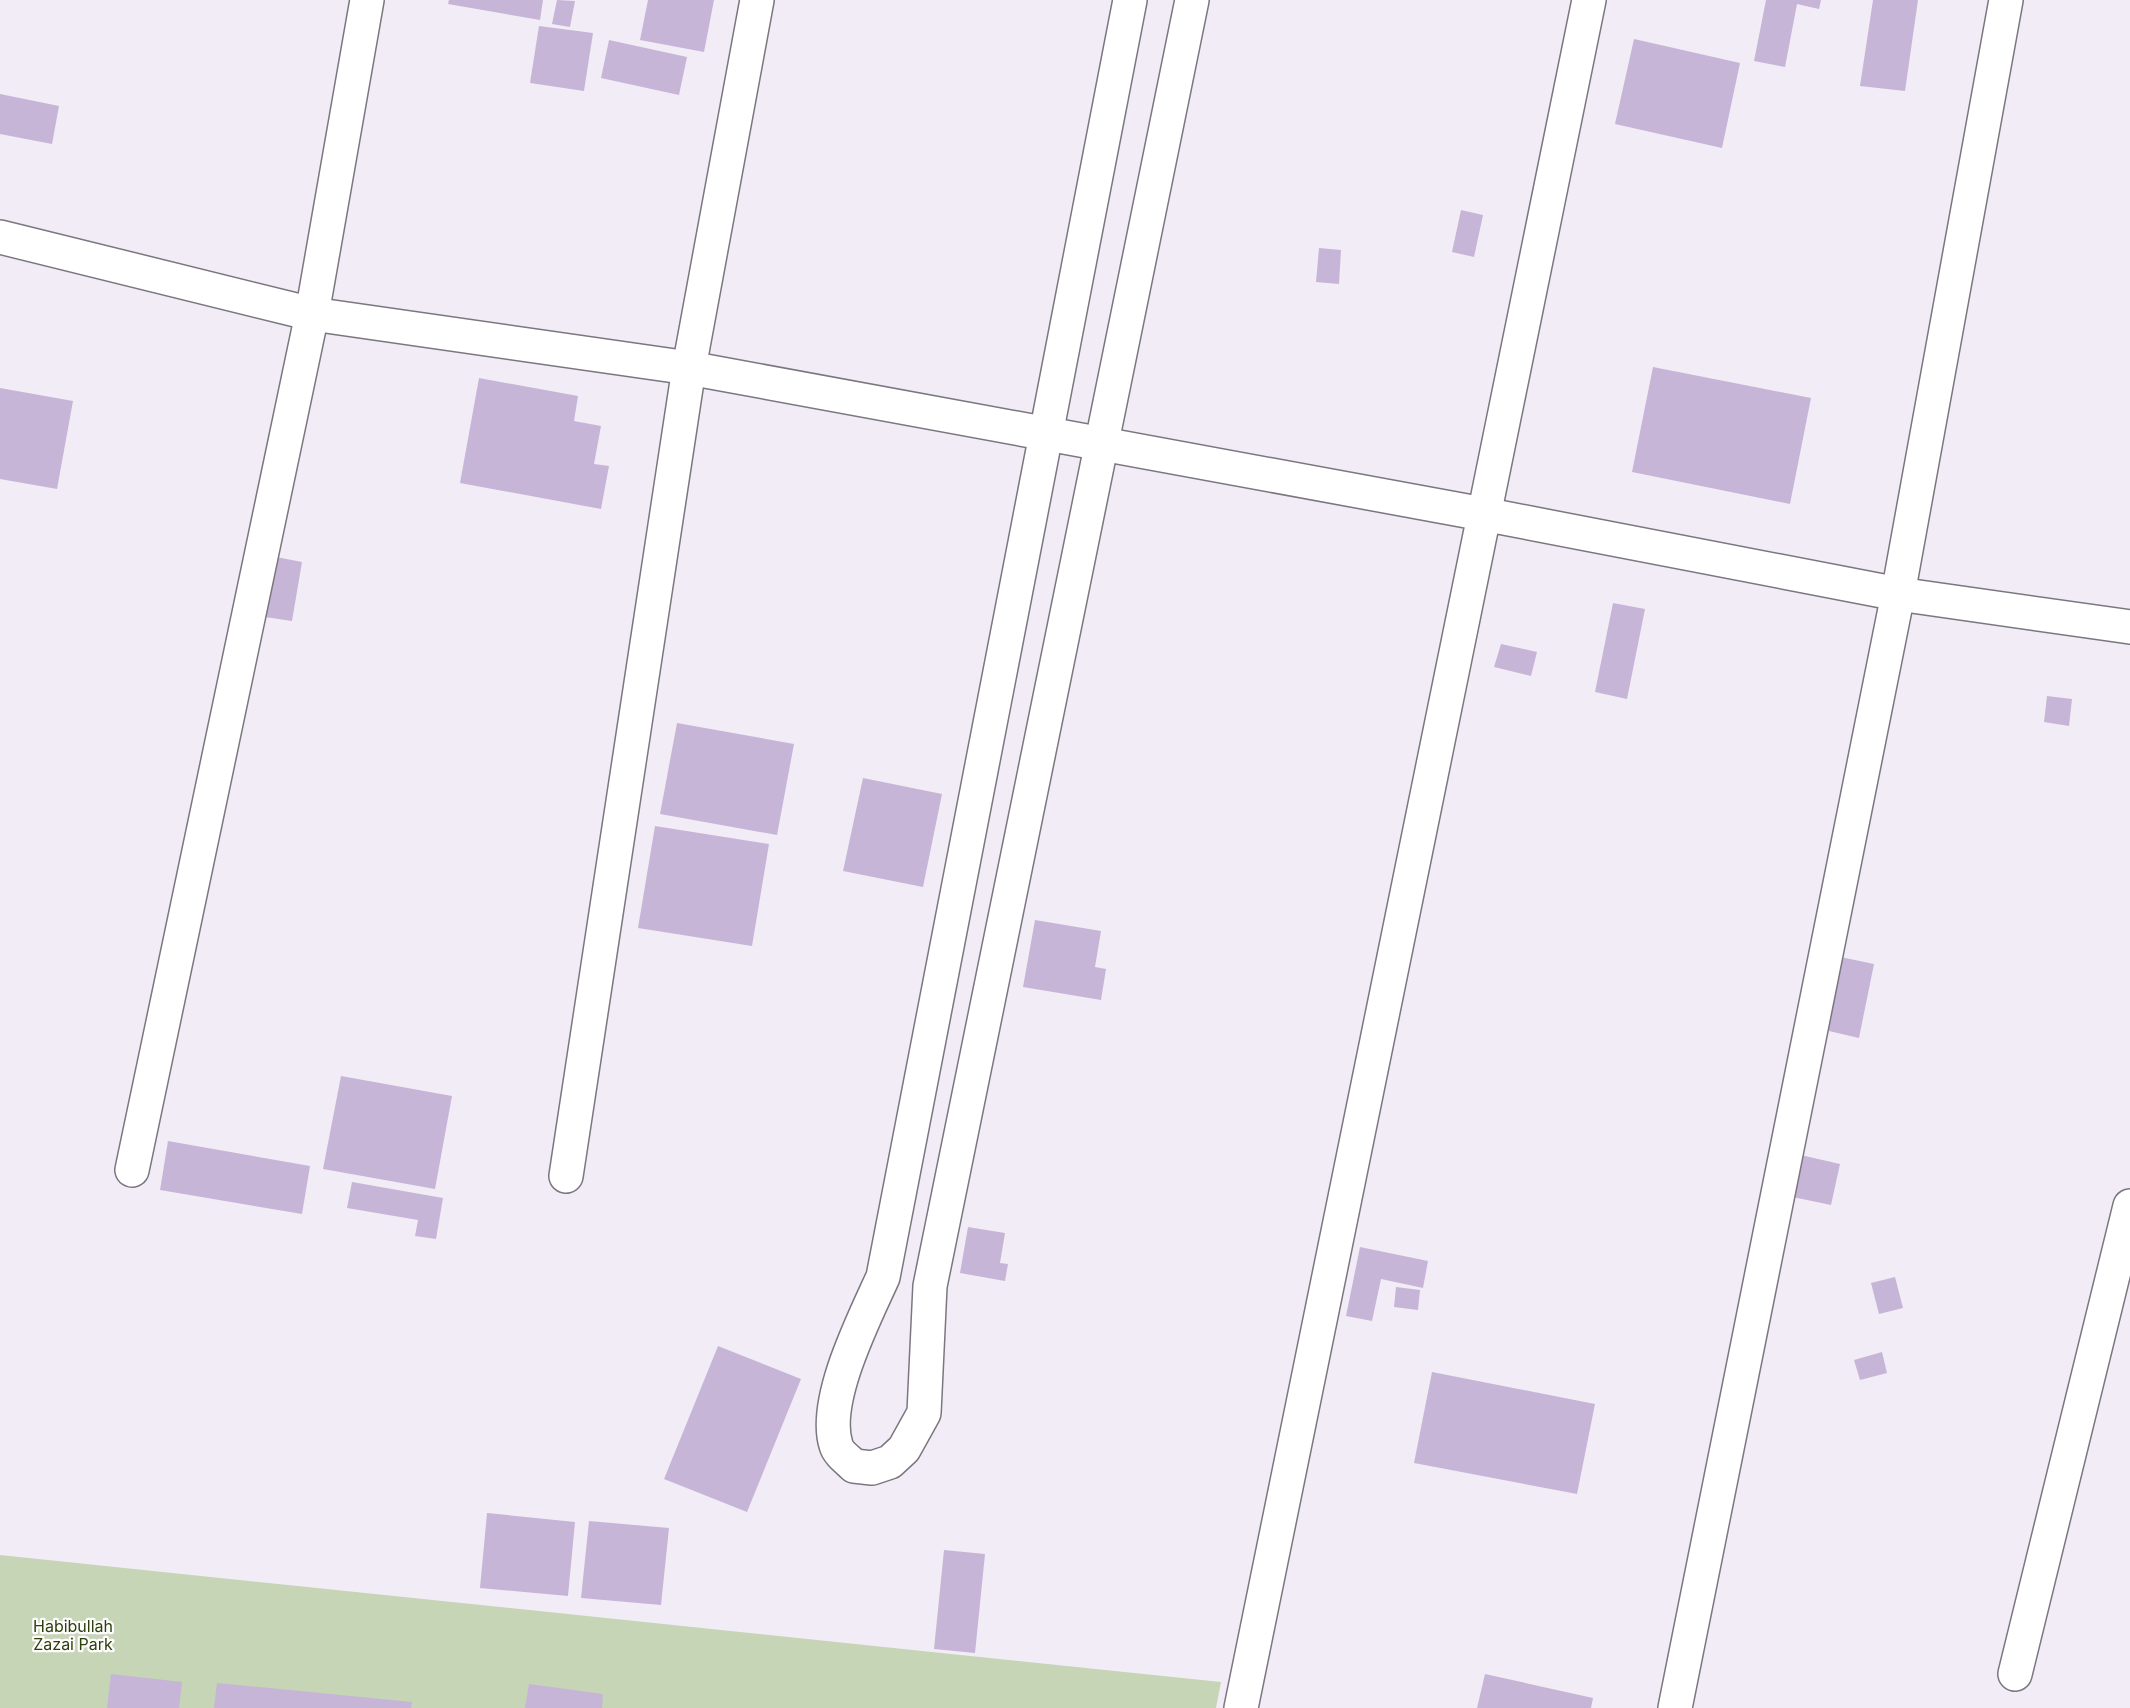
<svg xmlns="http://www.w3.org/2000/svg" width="2130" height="1708" viewBox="0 0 2130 1708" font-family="Inter,sans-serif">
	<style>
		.green { fill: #c5d5b5 }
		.building { fill: #c7b5d7 }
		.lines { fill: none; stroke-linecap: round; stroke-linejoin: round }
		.street-casing { stroke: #7b767f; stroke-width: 36 }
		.street { stroke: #fff; stroke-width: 33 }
		.labels { text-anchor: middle; stroke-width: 4.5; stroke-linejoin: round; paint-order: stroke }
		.park-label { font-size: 16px; fill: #2c400a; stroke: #fdfbfe }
	</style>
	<rect width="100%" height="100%" fill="#f2ecf7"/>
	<!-- green -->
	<polygon class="green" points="0,1555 1221,1682 1216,1708 0,1708"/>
	<!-- building -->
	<g class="building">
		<polygon points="449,0 543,0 540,20 448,4"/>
		<polygon points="557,0 575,1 570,27 552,24"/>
		<polygon points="648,0 714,0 704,52 640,40"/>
		<polygon points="1766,0 1821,0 1819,9 1797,4 1785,67 1754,61"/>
		<polygon points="1873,0 1918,0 1905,91 1860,86"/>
		<polygon points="539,26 593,33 584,91 530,83"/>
		<polygon points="1634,39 1740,63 1722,148 1615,124"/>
		<polygon points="609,40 687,57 679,95 601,78"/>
		<polygon points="0,94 59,106 52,144 0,134"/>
		<polygon points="1461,210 1483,215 1474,257 1452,252"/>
		<polygon points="1319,248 1341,250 1339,284 1316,282"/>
		<polygon points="1653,367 1811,398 1790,504 1632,472"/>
		<polygon points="479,378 578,396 574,421 601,426 594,464 609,466 601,509 460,483"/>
		<polygon points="0,388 73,401 57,489 0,479"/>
		<polygon points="276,557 302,562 292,621 265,617"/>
		<polygon points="1613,603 1645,609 1627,699 1595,692"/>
		<polygon points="1501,644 1537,652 1531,676 1494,667"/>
		<polygon points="2047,696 2072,699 2069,726 2044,722"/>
		<polygon points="677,723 794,744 777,835 660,814"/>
		<polygon points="863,778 942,794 923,887 843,871"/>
		<polygon points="655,826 769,844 752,946 638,928"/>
		<polygon points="1035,920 1101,931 1095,967 1106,969 1101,1000 1023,987"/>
		<polygon points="1831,955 1874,964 1859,1038 1816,1028"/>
		<polygon points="341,1076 452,1096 435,1189 323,1169"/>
		<polygon points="168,1141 310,1166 302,1214 160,1190"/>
		<polygon points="1792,1153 1840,1164 1831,1205 1783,1195"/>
		<polygon points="352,1182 443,1198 436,1239 415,1236 418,1220 347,1208"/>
		<polygon points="968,1227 1005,1233 1000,1263 1008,1264 1005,1281 960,1273"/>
		<polygon points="1360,1247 1428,1261 1423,1288 1381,1279 1372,1321 1346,1316"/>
		<polygon points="1895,1277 1903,1308 1879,1314 1871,1283"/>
		<polygon points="1396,1287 1420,1290 1418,1310 1394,1307"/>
		<polygon points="718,1346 801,1379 747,1512 664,1479"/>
		<polygon points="1882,1352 1887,1373 1860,1380 1854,1360"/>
		<polygon points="1432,1372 1595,1404 1577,1494 1414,1463"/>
		<polygon points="487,1513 575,1522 568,1596 480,1588"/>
		<polygon points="589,1521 669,1528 661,1605 581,1598"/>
		<polygon points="944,1550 985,1554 975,1653 934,1649"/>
		<polygon points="111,1674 182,1682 179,1708 107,1708"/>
		<polygon points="1485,1674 1593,1698 1591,1708 1477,1708"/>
		<polygon points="217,1683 412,1702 411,1708 214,1708"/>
		<polygon points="529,1684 603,1694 602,1708 525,1708"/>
	</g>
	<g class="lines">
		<!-- street casing -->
		<g class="street-casing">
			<g id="street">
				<path d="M1130 0 883 1277C864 1319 822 1401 836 1445 838 1453 848 1460 854 1466L872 1468 890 1462 904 1449 924 1413 930 1286 1192 0"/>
				<polyline points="0,237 312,314 689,368 1483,514 1898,594 2130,627"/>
				<polyline points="132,1170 312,314 367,0"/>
				<polyline points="566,1176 689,368 757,0"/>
				<polyline points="2015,1674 2130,1206"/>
				<polyline points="1241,1708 1589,0"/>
				<polyline points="1675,1708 1898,594 2006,0"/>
			</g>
		</g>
		<!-- street -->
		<use href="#street" class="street"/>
	</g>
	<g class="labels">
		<!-- park labels -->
		<g class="park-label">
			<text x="73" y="1632">Habibullah<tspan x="73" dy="18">Zazai Park</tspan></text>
		</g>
	</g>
</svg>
